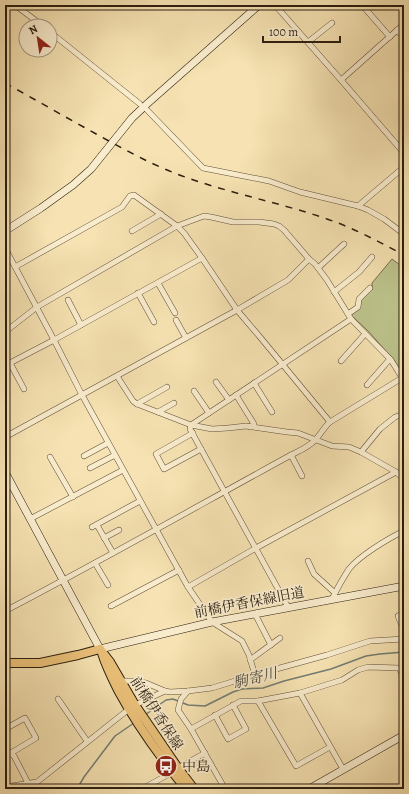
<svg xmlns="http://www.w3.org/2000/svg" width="409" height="794" viewBox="0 0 409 794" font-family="Alegreya,'Noto Serif JP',serif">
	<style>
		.green { fill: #bdc38c; stroke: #74704e }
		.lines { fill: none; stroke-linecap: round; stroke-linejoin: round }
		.stream { stroke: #717d73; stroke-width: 1.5 }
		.street-casing { stroke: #5e4f38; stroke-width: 6 }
		.secondary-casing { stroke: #2b1e0f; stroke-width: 8 }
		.primary-casing { stroke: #2b1e0f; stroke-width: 10 }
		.street { stroke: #f9eccd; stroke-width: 5 }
		.secondary { stroke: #f9eccd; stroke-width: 7 }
		.primary { stroke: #ebc179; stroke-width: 8 }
		.rail { stroke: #2b1e0f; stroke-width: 1.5; stroke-dasharray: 7 7; stroke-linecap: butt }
		.labels { text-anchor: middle; stroke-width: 3.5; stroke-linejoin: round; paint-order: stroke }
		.street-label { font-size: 14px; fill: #2b1e0f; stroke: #f9eccd }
		.poi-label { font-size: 14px; fill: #2b1e0f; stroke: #f9eccd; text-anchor: start }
		.water-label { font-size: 15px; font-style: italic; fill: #4e4d41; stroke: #f9eccd }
	</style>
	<rect width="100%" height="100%" fill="#f6e2b2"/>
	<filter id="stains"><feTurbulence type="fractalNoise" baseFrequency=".005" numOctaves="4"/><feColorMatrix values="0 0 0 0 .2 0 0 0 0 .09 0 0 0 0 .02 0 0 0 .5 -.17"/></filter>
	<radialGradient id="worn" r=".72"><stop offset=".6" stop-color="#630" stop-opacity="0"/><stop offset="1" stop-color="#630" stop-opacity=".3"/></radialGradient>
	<!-- green -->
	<polygon class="green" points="392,259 404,268 404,376 394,360 368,331 351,315 360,308 361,300 372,288 372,283"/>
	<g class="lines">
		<!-- stream -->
		<g class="stream">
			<polyline points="145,715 166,700 173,699 188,705 205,706 233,692 242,689 263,688 284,681 331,669 366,656 380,654 404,652"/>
			<polyline points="77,789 84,777 115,736 134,723"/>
		</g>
		<!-- street casing -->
		<g class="street-casing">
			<g id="street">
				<polyline points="15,5 43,26"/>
				<polyline points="275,5 341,80 404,153"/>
				<polyline points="362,5 390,37"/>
				<polyline points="397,30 404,38"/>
				<polyline points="50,32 140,104"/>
				<polyline points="308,42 332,23"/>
				<polyline points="341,80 404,24"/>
				<polyline points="147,110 203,168 269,181 300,192 358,206 368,210 384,219 404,234"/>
				<polyline points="358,206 404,167"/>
				<polyline points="132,231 161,214"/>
				<polyline points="5,248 54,340 82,395 188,587 212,622 242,641 249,655 251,662 255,675"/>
				<polyline points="15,267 122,207 130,196 134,195 177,226 184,233 202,258 237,310 260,337 330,422"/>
				<polyline points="318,268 344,244"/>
				<polyline points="158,283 175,313"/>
				<polyline points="334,292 359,272 372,257"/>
				<polyline points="138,293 154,322"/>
				<polyline points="68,300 81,325"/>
				<polyline points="348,314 358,307 359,299 370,288"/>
				<polyline points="176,320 186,338"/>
				<polyline points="5,332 37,307 177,226 204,216 211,217 233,222 259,222 274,224 279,226 284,230 309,259 315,264 327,280 351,319 391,360 404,381"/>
				<polyline points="341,361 365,334"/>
				<polyline points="5,363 8,364 54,340 202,258"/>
				<polyline points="10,363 24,389"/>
				<polyline points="117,376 133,401 137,404 191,425 212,429 228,428 246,426 287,432 298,433 332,446 349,447 361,452 396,472 404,479"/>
				<polyline points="216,382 229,400"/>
				<polyline points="254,383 272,412"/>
				<polyline points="367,385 390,359"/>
				<polyline points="194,391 209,413"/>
				<polyline points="236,395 254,424 250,427"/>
				<polyline points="137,404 167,387"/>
				<polyline points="158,412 174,403"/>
				<polyline points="191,425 190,429 288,607"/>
				<polyline points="191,425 351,319"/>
				<polyline points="193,433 156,454 164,469 201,449"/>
				<polyline points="5,437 237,310 288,280 309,259"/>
				<polyline points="361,452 380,429 395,417 404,414"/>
				<polyline points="291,455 302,476"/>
				<polyline points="84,456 108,443"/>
				<polyline points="50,457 73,497"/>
				<polyline points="90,468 115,455"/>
				<polyline points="30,519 123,470"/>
				<polyline points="97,525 113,553"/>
				<polyline points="92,527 140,501"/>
				<polyline points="104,538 119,530"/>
				<polyline points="308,561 314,574 335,593"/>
				<polyline points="95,563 108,585"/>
				<polyline points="188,587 256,548 396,472"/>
				<path d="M332 599C337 589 343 578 349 569 359 556 389 538 404 531"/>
				<polyline points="111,606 179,570"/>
				<path d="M5 611C101 561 196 507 291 455 299 451 309 447 315 440 321 434 324 427 330 422L402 378"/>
				<polyline points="404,613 398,616 404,631"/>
				<polyline points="255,614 271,645"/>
				<polyline points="250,660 280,638"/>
				<polyline points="121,681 133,681 146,683 165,691 170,692 188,691 212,688 258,674 327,655 370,641 404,639"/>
				<polyline points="188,691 181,699 178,710 191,729"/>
				<polyline points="300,693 343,769"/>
				<polyline points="58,699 87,741"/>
				<polyline points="258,701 296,766 330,747"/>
				<polyline points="215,715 228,739 246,729 233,705"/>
				<polyline points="5,729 25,718 36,738 11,753"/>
				<polyline points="5,749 14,756 28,783"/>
				<polyline points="178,768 205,753"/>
				<polyline points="5,787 37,782 129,709 135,705 165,691"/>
				<polyline points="142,789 169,774"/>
				<polyline points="225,789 191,729 241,701 258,701 300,693 342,680 358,670 368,667 399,668 404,678"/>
			</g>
		</g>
		<!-- secondary casing -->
		<g class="secondary-casing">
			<g id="secondary">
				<polyline points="5,231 41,208 73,185 91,169 132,118 148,103 259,5"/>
				<polyline points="5,472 100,649 212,622 404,586"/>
				<polyline points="309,789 404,735"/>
			</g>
		</g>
		<!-- primary casing -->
		<g class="primary-casing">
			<g id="primary">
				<polyline points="100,649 110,662 135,705 178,768 194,789"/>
				<path d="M102 653C106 666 112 678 118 690 137 725 161 758 186 789"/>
				<polyline points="5,663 40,663 78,655 100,649"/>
			</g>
		</g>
		<!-- street -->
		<use href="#street" class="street"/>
		<!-- secondary -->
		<use href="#secondary" class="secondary"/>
		<!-- primary -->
		<use href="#primary" class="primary"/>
		<!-- rail -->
		<path class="rail" d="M5 83C36 100 67 118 98 135 127 151 156 167 188 178 233 194 281 203 327 219 354 228 379 242 404 255"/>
	</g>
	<!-- icons -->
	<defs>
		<g id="bus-disc" transform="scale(1.15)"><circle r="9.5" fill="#8f2418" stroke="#f9eccd"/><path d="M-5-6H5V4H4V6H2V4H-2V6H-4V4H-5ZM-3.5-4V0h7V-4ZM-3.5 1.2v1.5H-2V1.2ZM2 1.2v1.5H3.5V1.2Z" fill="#fff"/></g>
	</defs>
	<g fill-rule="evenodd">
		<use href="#bus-disc" x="166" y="766"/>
	</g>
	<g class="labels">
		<!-- street labels -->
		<g class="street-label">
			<text transform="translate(249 602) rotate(-11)" y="5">前橋伊香保線旧道</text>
			<text transform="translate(157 713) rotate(57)" y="5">前橋伊香保線</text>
		</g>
		<!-- poi labels -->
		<g class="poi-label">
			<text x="182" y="771">中島</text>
		</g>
		<!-- water labels -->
		<g class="water-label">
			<text transform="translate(255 678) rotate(-14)" y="5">駒寄川</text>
		</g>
	</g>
	<!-- margin -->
	<rect width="409" height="794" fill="none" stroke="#f6e2b2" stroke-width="20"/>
	<rect x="6" y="6" width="397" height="782" fill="none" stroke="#2b1e0f" stroke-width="2"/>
	<rect x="10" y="10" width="389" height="774" fill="none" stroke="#2b1e0f"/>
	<!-- north arrow -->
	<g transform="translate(38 38) rotate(330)"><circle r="19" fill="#f9eccd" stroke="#a79a81"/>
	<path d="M0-3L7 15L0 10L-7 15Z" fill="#8f2418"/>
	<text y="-6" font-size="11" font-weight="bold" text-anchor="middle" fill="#2b1e0f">N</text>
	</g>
	<!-- scale -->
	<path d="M263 36v6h77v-6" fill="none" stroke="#2b1e0f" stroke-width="2"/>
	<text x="269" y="36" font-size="12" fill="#2b1e0f" stroke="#f9eccd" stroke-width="3" paint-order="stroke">100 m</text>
	<rect width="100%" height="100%" filter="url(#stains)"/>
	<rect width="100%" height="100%" fill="url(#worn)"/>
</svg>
